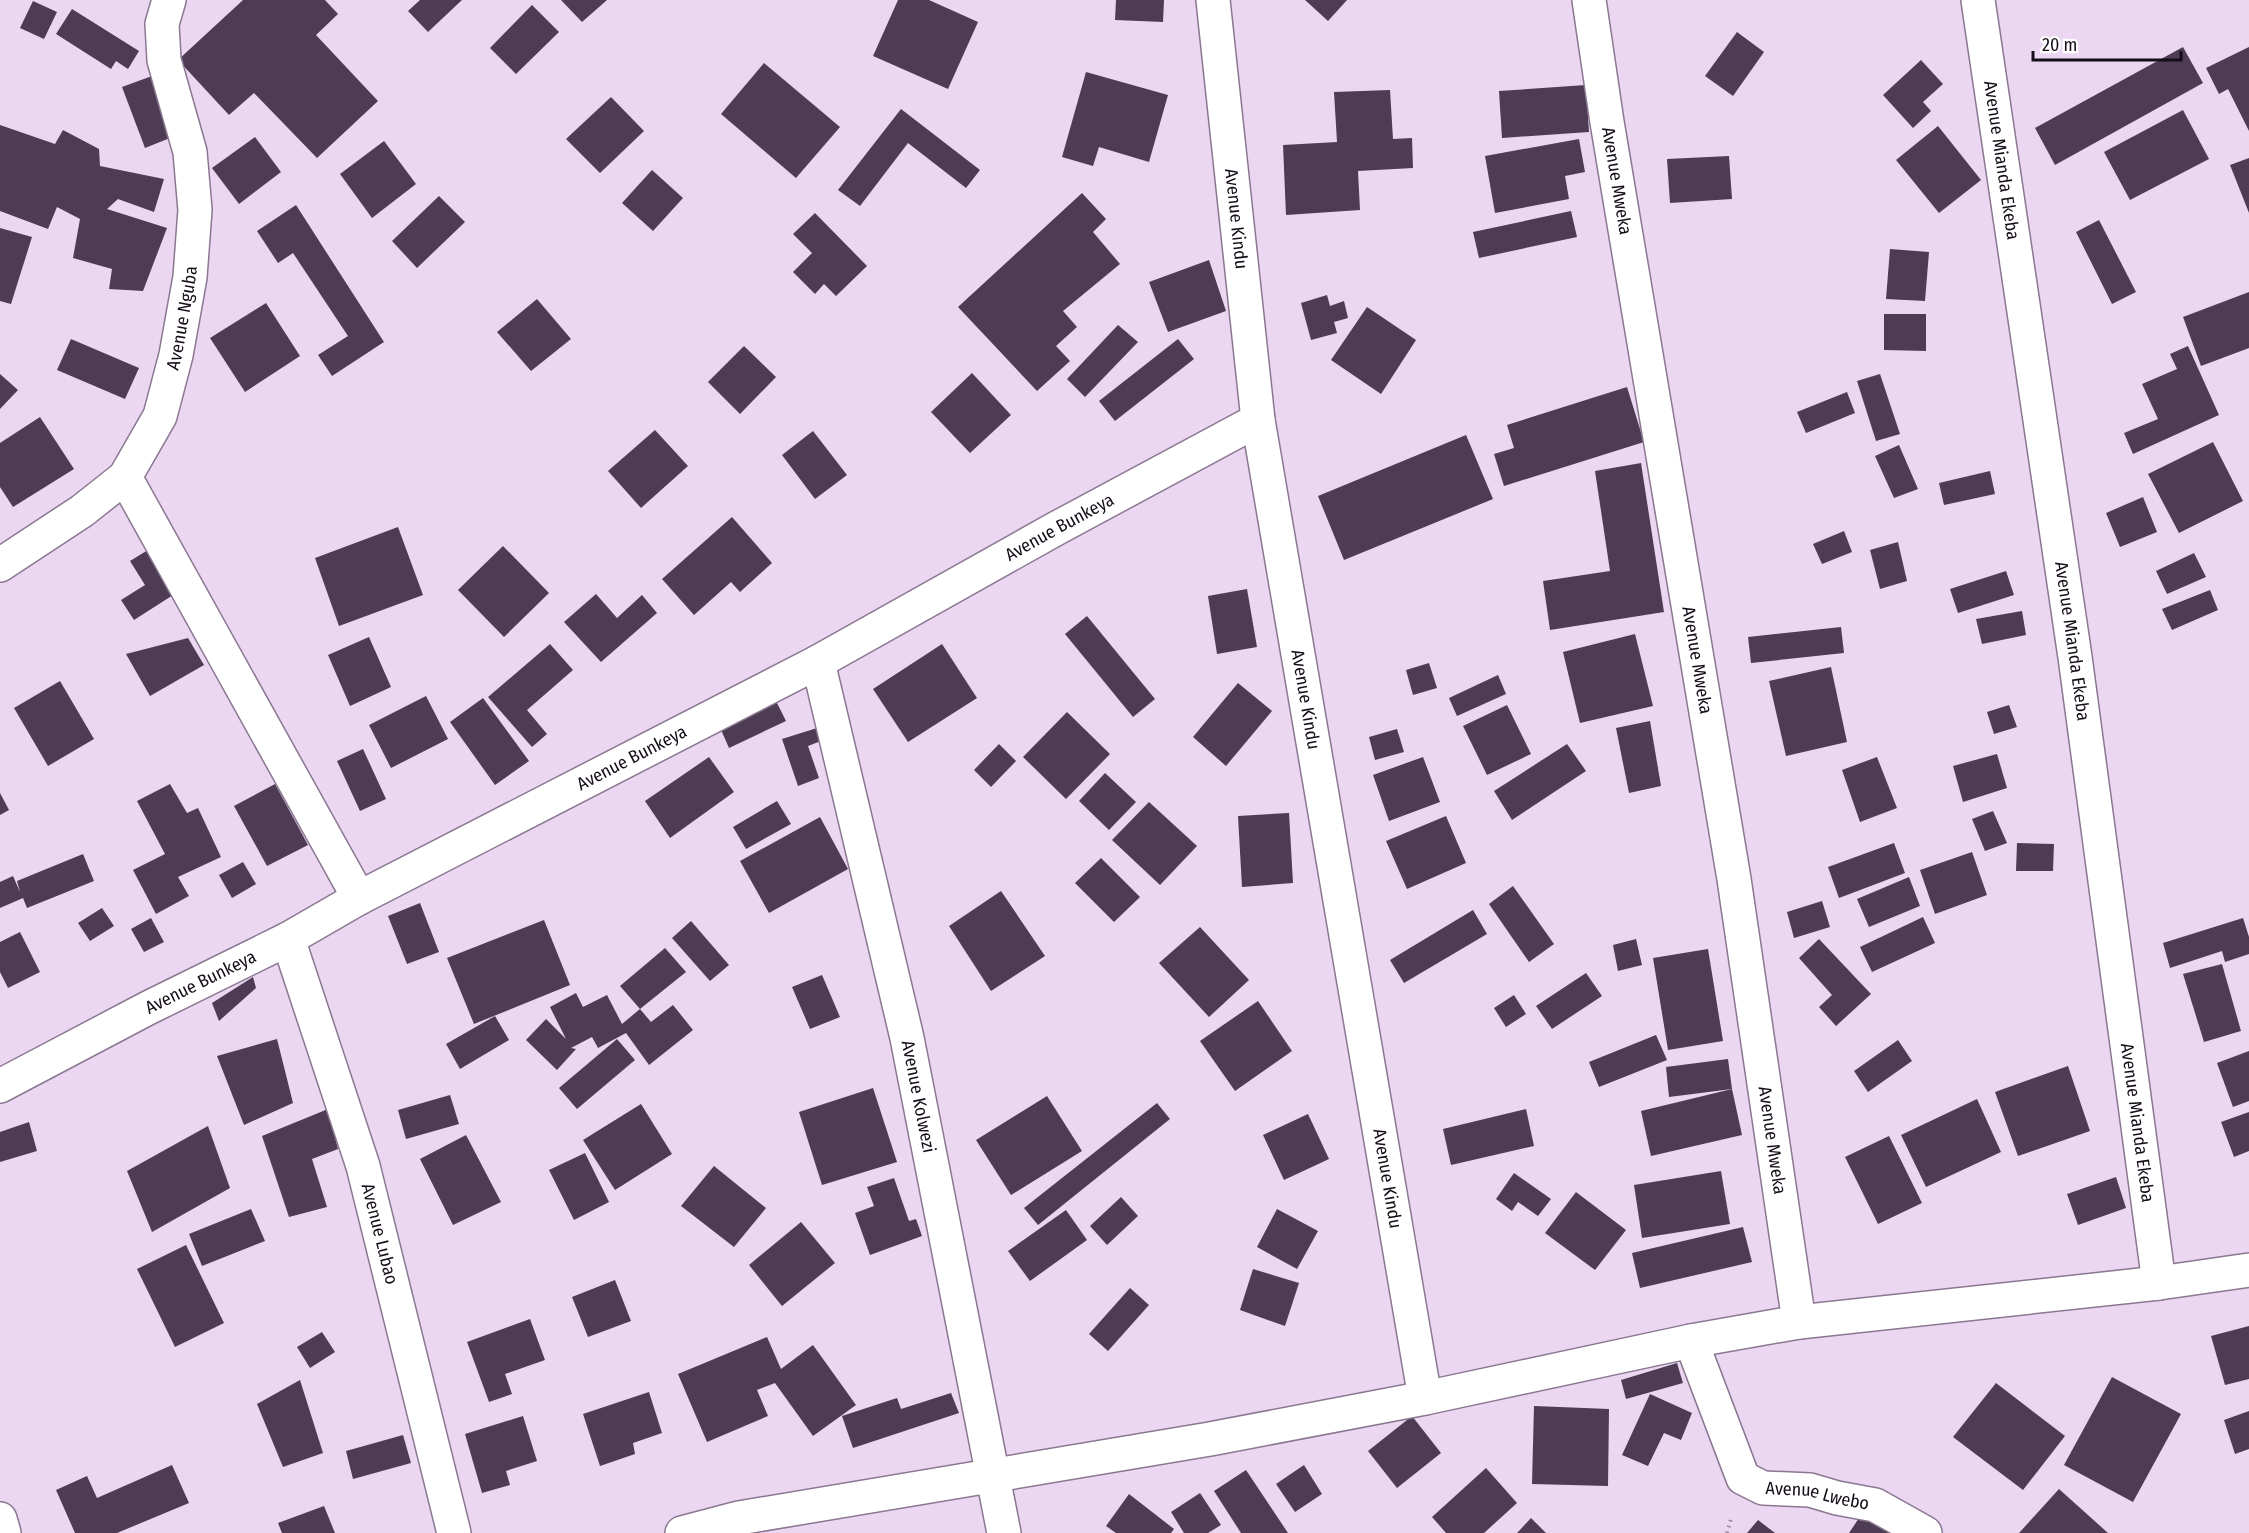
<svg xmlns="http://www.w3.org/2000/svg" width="2249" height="1533" viewBox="0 0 2249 1533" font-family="'Fira Sans Condensed',sans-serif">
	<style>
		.building { fill: #4d3c53 }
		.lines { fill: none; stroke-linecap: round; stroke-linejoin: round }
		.minor-casing { stroke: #8a7790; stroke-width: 36 }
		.path { stroke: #998a9f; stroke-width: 4; stroke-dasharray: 1.5 4.5; stroke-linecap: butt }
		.minor { stroke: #fff; stroke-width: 33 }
		.labels { text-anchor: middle; stroke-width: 6; stroke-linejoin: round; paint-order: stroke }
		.street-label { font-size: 18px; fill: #150e18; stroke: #fff }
	</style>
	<rect width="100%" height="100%" fill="#ebd7f2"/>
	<!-- building -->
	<g class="building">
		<polygon points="243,0 325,0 338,14 316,35 378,101 317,158 254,93 229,115 178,60"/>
		<polygon points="420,0 462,0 428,32 408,11"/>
		<polygon points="561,0 607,0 582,22"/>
		<polygon points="898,0 929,0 978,22 948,89 873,56"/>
		<polygon points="1116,0 1164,0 1163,22 1115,20"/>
		<polygon points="1305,0 1347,0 1328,21"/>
		<polygon points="33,1 57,12 44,39 20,28"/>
		<polygon points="532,5 559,32 516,74 490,48"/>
		<polygon points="72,9 139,51 128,69 116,61 111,69 56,34"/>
		<polygon points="1737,32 1764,52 1733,96 1705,76"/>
		<polygon points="2183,47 2203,83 2055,165 2035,128"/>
		<polygon points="2249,47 2249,131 2228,89 2219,94 2206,68"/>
		<polygon points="1921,60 1943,84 1923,102 1931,111 1913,128 1883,95"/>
		<polygon points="764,63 840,127 796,178 721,114"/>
		<polygon points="1086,72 1168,95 1149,162 1099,147 1093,166 1062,157"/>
		<polygon points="152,76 175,136 145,148 122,87"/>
		<polygon points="1586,85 1589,132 1502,138 1499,91"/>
		<polygon points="1390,90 1393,139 1412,138 1413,168 1358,171 1360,210 1286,215 1283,145 1337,142 1334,92"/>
		<polygon points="611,97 644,131 600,173 566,139"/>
		<polygon points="901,109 980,170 966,188 908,143 860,206 838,190"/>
		<polygon points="2183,110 2209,159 2130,200 2104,152"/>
		<polygon points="0,125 55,144 63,130 99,149 100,166 164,179 154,212 118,199 107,209 167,228 143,291 109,289 112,269 73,258 80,219 57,207 48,229 0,211"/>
		<polygon points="1938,126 1981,180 1939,213 1896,160"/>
		<polygon points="255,137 281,172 239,204 212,168"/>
		<polygon points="1579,139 1585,172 1565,176 1569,199 1495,213 1485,156"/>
		<polygon points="384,141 416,184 372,218 340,174"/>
		<polygon points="1729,156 1732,199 1670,203 1667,159"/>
		<polygon points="2249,158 2249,213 2230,165"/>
		<polygon points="652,170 683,198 653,231 622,203"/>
		<polygon points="1082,193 1106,219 1093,232 1120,264 1063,311 1077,327 1056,346 1070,361 1037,391 958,307"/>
		<polygon points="439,196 465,222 417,268 392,241"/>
		<polygon points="296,205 384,342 332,376 318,355 348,336 293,253 278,263 257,231"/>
		<polygon points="1571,211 1577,237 1479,258 1473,232"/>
		<polygon points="815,213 867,266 836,296 824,284 815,294 793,272 812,253 793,234"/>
		<polygon points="2099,220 2136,292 2112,304 2076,232"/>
		<polygon points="0,228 32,237 11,304 0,301"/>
		<polygon points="1890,249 1929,252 1925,301 1886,299"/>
		<polygon points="1209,260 1226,311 1168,332 1149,282"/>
		<polygon points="2249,292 2249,348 2201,366 2183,317"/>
		<polygon points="1327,295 1330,306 1344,301 1348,318 1334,322 1337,333 1311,340 1301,303"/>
		<polygon points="537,299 571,339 531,371 497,332"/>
		<polygon points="266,303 300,356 245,392 210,338"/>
		<polygon points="1367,307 1416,340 1381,394 1331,360"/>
		<polygon points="1884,314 1926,314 1926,351 1884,350"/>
		<polygon points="1118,325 1138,342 1085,397 1067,379"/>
		<polygon points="71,339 139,368 125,399 57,370"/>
		<polygon points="1178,339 1194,359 1115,421 1099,401"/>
		<polygon points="744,346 776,377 740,414 708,382"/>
		<polygon points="2188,346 2219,415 2133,454 2124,433 2158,419 2142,384 2177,369 2170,354"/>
		<polygon points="972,373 1011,415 970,453 931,412"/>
		<polygon points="0,374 18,390 0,409"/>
		<polygon points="1880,374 1900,434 1876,441 1857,381"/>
		<polygon points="1627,387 1644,442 1504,486 1494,454 1514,448 1507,425"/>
		<polygon points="1847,392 1855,413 1806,433 1797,412"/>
		<polygon points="40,417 74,469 13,507 0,487 0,443"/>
		<polygon points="655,430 688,466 641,508 608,471"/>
		<polygon points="813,431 847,475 815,499 782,455"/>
		<polygon points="1466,435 1493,499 1344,560 1318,496"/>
		<polygon points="2213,442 2243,501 2179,533 2148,474"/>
		<polygon points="1899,445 1918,489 1894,498 1875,456"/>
		<polygon points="1641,463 1664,612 1550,630 1543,581 1610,571 1595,471"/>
		<polygon points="1990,471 1995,494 1944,505 1939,483"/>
		<polygon points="2143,497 2157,532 2120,547 2106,513"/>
		<polygon points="732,517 772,563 740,592 731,582 694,615 662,579"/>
		<polygon points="398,527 423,595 339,626 315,558"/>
		<polygon points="1844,531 1852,552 1822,564 1813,544"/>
		<polygon points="1898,542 1907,581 1880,589 1870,550"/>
		<polygon points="156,545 184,588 134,620 121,600 145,585 130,561"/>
		<polygon points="503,546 549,593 504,637 458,590"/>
		<polygon points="2194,553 2206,577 2167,594 2156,571"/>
		<polygon points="2006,571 2014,595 1958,613 1950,589"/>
		<polygon points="1247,589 1257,647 1217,654 1208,596"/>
		<polygon points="2210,590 2218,610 2172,630 2162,609"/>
		<polygon points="596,594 617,618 642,595 657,613 601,662 564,622"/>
		<polygon points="2022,611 2026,635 1982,644 1976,619"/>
		<polygon points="1087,616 1155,699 1133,717 1065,634"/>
		<polygon points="1841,627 1844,653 1751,663 1748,637"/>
		<polygon points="1635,634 1653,706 1580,723 1563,652"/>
		<polygon points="369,637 391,687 350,706 328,655"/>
		<polygon points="188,638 204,665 150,696 126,654"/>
		<polygon points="550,644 573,670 527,710 547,734 532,747 488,697"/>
		<polygon points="942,644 977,698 908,742 873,689"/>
		<polygon points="1429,663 1437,688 1413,695 1406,670"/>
		<polygon points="1831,667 1847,742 1786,756 1769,681"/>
		<polygon points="1498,675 1506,694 1457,716 1449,698"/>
		<polygon points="60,681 94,739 48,766 14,708"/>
		<polygon points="1238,683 1272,711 1226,766 1193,737"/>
		<polygon points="426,696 448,739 391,768 369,725"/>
		<polygon points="774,697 786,721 729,748 718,723"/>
		<polygon points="483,698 529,761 495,785 450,722"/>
		<polygon points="1507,705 1531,754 1487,775 1463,726"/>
		<polygon points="2009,705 2017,727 1994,734 1987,712"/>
		<polygon points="1067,712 1110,754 1066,799 1023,757"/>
		<polygon points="1650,721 1661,786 1629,793 1616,728"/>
		<polygon points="817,728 821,741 808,746 819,778 798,786 782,739"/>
		<polygon points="1397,729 1404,752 1375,760 1369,737"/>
		<polygon points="999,744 1016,761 991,787 974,770"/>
		<polygon points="1567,744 1586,771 1512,820 1494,791"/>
		<polygon points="363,749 386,799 360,811 337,761"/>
		<polygon points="1997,754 2007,788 1963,802 1953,766"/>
		<polygon points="709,757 734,792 670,838 645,801"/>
		<polygon points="1423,757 1440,802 1389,821 1373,775"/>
		<polygon points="1877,757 1897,808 1860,822 1842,770"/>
		<polygon points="1105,773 1136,802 1109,830 1079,801"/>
		<polygon points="170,784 187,813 198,808 221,857 178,877 189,896 156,914 133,870 165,854 137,801"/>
		<polygon points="275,784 308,845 267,866 234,806"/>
		<polygon points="0,793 9,810 0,815"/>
		<polygon points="777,801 791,824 746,849 733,827"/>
		<polygon points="1149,802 1197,846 1160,885 1112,840"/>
		<polygon points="1993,811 2007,843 1985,851 1972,819"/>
		<polygon points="1289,813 1293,883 1242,887 1238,816"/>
		<polygon points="1446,816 1466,863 1407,889 1386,841"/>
		<polygon points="820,817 848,869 769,913 740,861"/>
		<polygon points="1894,843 1905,873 1839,898 1828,867"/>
		<polygon points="2017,843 2054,844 2053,871 2016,871"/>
		<polygon points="1972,852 1987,895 1935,914 1920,870"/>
		<polygon points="83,854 94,881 27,908 23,898 0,908 0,882 13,876 20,892 17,881"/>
		<polygon points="1101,858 1140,897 1114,922 1075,883"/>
		<polygon points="243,862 256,884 232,898 219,875"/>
		<polygon points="1909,877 1920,906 1869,927 1857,899"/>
		<polygon points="1513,886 1554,944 1529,962 1489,904"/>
		<polygon points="1001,891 1045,956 991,991 949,926"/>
		<polygon points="1822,901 1830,927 1794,938 1787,912"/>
		<polygon points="420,903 439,952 407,964 388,916"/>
		<polygon points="102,908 114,926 90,941 78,923"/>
		<polygon points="1473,910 1487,934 1404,983 1390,960"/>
		<polygon points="1923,917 1935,943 1872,972 1860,947"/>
		<polygon points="151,918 164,942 144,952 131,929"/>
		<polygon points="2243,918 2249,937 2249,954 2225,962 2222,951 2170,968 2163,943"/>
		<polygon points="544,920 570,985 474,1024 447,958"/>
		<polygon points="691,921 729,965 710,981 672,938"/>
		<polygon points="1200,927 1249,980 1209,1017 1159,963"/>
		<polygon points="20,932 40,972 8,988 0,972 0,942"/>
		<polygon points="1636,939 1642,965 1618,971 1613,945"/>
		<polygon points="1819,939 1871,994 1836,1026 1819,1007 1832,995 1799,958"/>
		<polygon points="665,948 686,972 640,1009 651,1022 673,1005 693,1030 649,1065 626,1033 598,1048 592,1037 571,1048 576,1049 557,1070 526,1040 546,1019 566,1039 550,1007 576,993 583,1007 607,995 622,1024 640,1009 620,986"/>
		<polygon points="1708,949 1723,1041 1668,1050 1653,958"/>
		<polygon points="2222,964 2241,1031 2204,1042 2183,974"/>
		<polygon points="1586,973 1602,996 1552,1029 1536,1006"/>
		<polygon points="822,975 840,1017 810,1029 792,987"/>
		<polygon points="253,977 256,988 219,1021 212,1003"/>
		<polygon points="1514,995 1526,1014 1506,1027 1494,1008"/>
		<polygon points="1258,1001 1292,1051 1235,1091 1200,1041"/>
		<polygon points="495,1016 509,1040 460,1069 446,1044"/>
		<polygon points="1656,1035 1667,1060 1599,1087 1589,1062"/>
		<polygon points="277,1039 293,1103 244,1125 217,1056"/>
		<polygon points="617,1039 635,1060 577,1109 559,1088"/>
		<polygon points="1898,1040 1912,1061 1868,1092 1854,1071"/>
		<polygon points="2249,1051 2249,1101 2233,1107 2217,1063"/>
		<polygon points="1728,1059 1732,1089 1669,1097 1666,1067"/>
		<polygon points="2068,1066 2090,1131 2018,1156 1995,1092"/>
		<polygon points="873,1088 897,1162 822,1185 799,1112"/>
		<polygon points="1732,1089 1742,1135 1651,1156 1641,1111"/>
		<polygon points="450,1095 459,1124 406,1139 398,1110"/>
		<polygon points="1047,1096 1082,1151 1011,1195 976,1140"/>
		<polygon points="1977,1099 2001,1152 1926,1187 1901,1135"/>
		<polygon points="1157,1103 1170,1119 1038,1225 1024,1208"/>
		<polygon points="641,1104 672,1154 615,1190 583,1140"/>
		<polygon points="328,1109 338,1149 312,1159 327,1207 289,1217 262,1136"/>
		<polygon points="1526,1109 1534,1146 1451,1165 1443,1129"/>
		<polygon points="2249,1112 2249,1151 2234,1157 2221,1122"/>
		<polygon points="1308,1114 1329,1159 1284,1180 1263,1135"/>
		<polygon points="29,1122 37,1151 0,1162 0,1132"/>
		<polygon points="208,1126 230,1188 152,1232 127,1171"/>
		<polygon points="466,1135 501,1202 453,1225 420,1159"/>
		<polygon points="1889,1136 1922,1203 1878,1224 1845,1157"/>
		<polygon points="585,1153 609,1202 574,1220 549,1170"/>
		<polygon points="714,1166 766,1208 734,1247 681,1206"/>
		<polygon points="1721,1171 1730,1224 1642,1238 1634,1185"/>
		<polygon points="1514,1173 1551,1199 1538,1216 1518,1202 1512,1211 1496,1199"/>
		<polygon points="2116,1177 2126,1208 2078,1225 2067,1194"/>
		<polygon points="894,1178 909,1221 916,1219 922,1236 870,1255 855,1213 874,1206 867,1187"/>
		<polygon points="1576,1192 1626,1230 1595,1270 1545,1233"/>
		<polygon points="1121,1197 1138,1216 1107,1245 1090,1226"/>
		<polygon points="251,1209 265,1241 202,1266 189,1234"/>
		<polygon points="1277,1209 1318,1231 1297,1269 1257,1247"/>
		<polygon points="1066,1210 1087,1240 1030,1281 1008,1251"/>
		<polygon points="801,1222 835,1263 782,1306 749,1265"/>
		<polygon points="1743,1227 1752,1262 1640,1288 1632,1253"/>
		<polygon points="186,1245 224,1323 175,1347 137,1269"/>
		<polygon points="1253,1269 1299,1283 1285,1326 1240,1310"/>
		<polygon points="615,1280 631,1321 588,1337 572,1297"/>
		<polygon points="1130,1288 1149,1305 1108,1351 1089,1334"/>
		<polygon points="530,1319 545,1360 505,1374 512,1394 489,1402 467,1342"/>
		<polygon points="2249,1326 2249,1379 2225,1385 2211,1336"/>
		<polygon points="322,1332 335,1352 310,1368 297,1347"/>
		<polygon points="767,1337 781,1369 813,1345 856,1405 813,1436 775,1383 757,1390 768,1416 707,1442 678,1374"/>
		<polygon points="1677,1363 1683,1383 1626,1399 1621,1380"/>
		<polygon points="2112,1377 2181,1414 2133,1502 2064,1465"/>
		<polygon points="300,1380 323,1453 283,1467 257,1404"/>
		<polygon points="1996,1383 2065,1436 2023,1490 1953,1437"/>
		<polygon points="649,1392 662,1433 633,1443 635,1454 600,1466 583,1414"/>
		<polygon points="951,1393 959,1413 853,1448 842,1416 897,1398 901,1409"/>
		<polygon points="1650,1394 1692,1413 1681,1440 1664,1433 1648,1466 1622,1455"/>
		<polygon points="1534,1406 1609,1409 1608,1486 1532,1484"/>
		<polygon points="2249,1411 2249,1449 2235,1454 2224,1420"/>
		<polygon points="523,1416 537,1461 506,1471 510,1485 482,1493 465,1434"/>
		<polygon points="1412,1416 1441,1453 1397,1488 1368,1451"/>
		<polygon points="403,1435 411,1463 353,1479 346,1451"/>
		<polygon points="172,1465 189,1503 117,1533 75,1533 56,1490 87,1476 97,1498"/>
		<polygon points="1304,1465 1322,1494 1295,1512 1276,1484"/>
		<polygon points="1486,1468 1517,1503 1484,1533 1446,1533 1432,1517"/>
		<polygon points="1246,1470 1288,1533 1241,1533 1214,1491"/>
		<polygon points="2059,1489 2108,1533 2019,1533"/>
		<polygon points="1200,1493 1221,1525 1208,1533 1184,1533 1171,1512"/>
		<polygon points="1129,1494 1174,1529 1171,1533 1116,1533 1106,1526"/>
		<polygon points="324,1506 335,1533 282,1533 278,1523"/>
		<polygon points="1865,1509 1901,1533 1849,1533"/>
		<polygon points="1531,1518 1546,1533 1517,1533"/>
		<polygon points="1758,1520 1775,1533 1747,1533"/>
	</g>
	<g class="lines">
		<!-- minor casing -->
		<g class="minor-casing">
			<g id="minor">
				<path id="s1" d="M1213 0 1258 420 1425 1398"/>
				<path id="s2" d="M1589 0 1607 122 1734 879 1799 1322"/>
				<path id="s3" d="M1978 0 2075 657 2159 1283"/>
				<polyline points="125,477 359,898"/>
				<path id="s4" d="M0 565 82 511 125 477 160 416 176 355 190 277 195 210 190 152 164 60 162 24 169 0"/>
				<path id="s5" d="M818 662 907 1038 1004 1533"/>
				<path id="s6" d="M288 939 363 1166 454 1533"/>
				<path id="s7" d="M0 1086 148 1008 288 939 359 898 818 662 1057 528 1258 420"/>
				<path id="s8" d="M1691 1341 1743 1478 1763 1488 1810 1490 1837 1498 1875 1505 1925 1533"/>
				<polyline points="0,1519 4,1533"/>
				<polyline points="682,1533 739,1518 1210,1439 1425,1398 1691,1341 1799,1322 2159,1283 2249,1270"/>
			</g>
		</g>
		<!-- path -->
		<polyline class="path" points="1727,1533 1731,1519"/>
		<!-- minor -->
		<use href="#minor" class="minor"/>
	</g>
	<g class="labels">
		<!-- street labels -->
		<g class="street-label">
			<text dy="6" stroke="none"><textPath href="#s3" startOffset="162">Avenue Mianda Ekeba</textPath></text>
			<text dy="6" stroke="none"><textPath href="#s2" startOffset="183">Avenue Mweka</textPath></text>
			<text dy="6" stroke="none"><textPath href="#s1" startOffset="220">Avenue Kindu</textPath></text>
			<text dy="6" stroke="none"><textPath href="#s4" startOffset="324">Avenue Nguba</textPath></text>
			<text dy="6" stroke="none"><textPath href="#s7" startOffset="1198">Avenue Bunkeya</textPath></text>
			<text dy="6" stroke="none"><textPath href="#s3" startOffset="648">Avenue Mianda Ekeba</textPath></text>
			<text dy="6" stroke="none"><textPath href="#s2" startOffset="669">Avenue Mweka</textPath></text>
			<text dy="6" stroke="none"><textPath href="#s1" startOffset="706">Avenue Kindu</textPath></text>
			<text dy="6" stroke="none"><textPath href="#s7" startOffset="712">Avenue Bunkeya</textPath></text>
			<text dy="6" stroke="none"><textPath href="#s7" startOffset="226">Avenue Bunkeya</textPath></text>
			<text dy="6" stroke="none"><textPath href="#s5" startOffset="446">Avenue Kolwezi</textPath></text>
			<text dy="6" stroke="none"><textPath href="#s3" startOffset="1134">Avenue Mianda Ekeba</textPath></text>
			<text dy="6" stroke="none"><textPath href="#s2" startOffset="1155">Avenue Mweka</textPath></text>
			<text dy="6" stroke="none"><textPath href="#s1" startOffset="1192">Avenue Kindu</textPath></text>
			<text dy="6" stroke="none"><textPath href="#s6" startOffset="309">Avenue Lubao</textPath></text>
			<text dy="6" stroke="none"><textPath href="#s8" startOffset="224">Avenue Lwebo</textPath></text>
		</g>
	</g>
	<!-- scale -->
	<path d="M2033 51v9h148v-9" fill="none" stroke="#150e18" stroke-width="3"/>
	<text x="2042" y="51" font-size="18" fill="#150e18" stroke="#ffffff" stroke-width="4.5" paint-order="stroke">20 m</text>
</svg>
